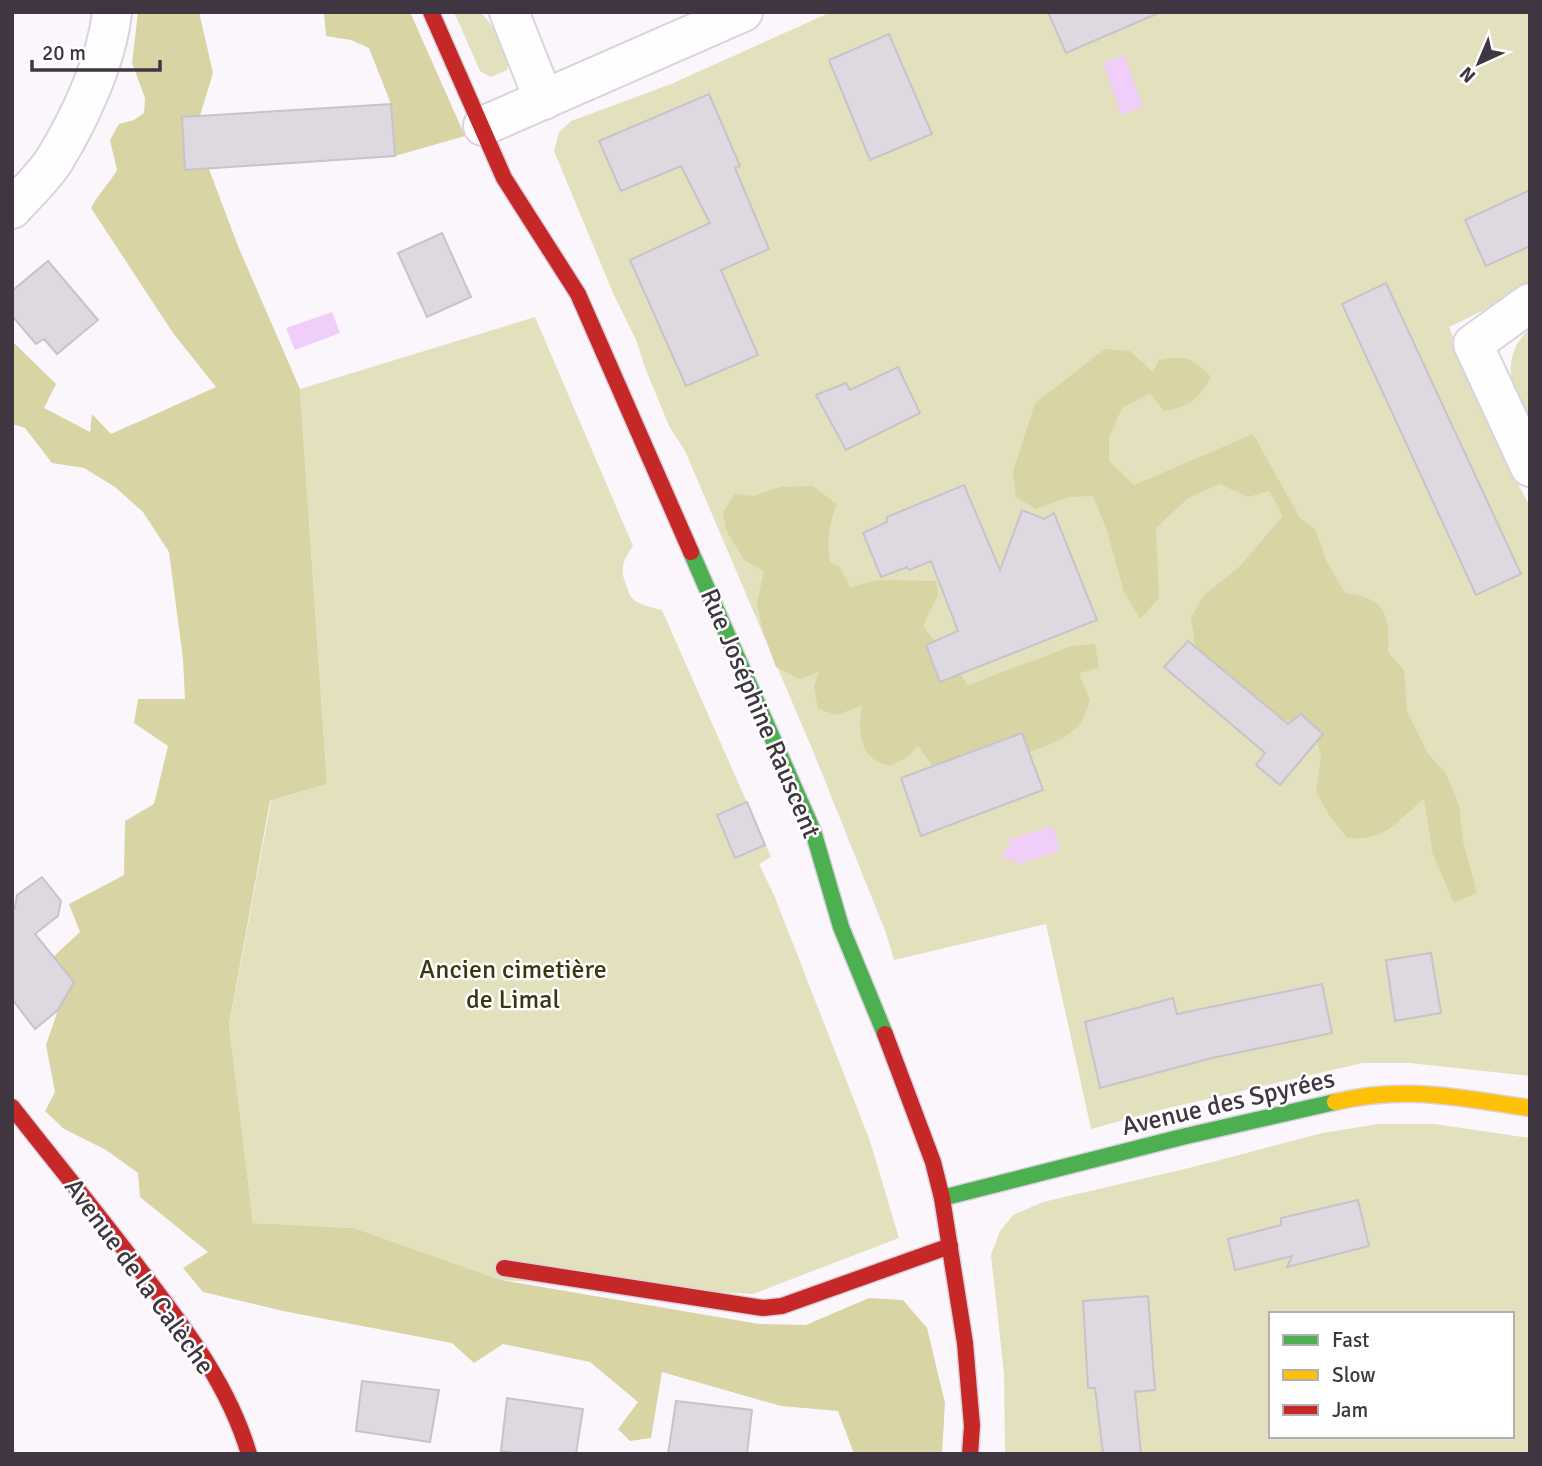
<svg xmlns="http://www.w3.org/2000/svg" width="1542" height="1466" viewBox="0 0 1542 1466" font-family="Signika,sans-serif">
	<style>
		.green { fill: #e3e1bd; fill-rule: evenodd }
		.forest { fill: #d8d4a3 }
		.water { fill: #efcefa }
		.building { fill: #ded8e0; stroke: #c8c2ca; stroke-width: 2 }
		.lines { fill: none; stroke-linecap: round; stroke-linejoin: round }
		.street-casing { stroke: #dad2dc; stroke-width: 42 }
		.fast-casing { stroke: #dad2dc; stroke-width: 19 }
		.slow-casing { stroke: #dad2dc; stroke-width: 19 }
		.jam-casing { stroke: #dad2dc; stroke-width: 19 }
		.street { stroke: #fefeff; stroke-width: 38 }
		.fast { stroke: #4caf50; stroke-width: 16 }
		.slow { stroke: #ffc107; stroke-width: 16 }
		.jam { stroke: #c62828; stroke-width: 16 }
		.labels { text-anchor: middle; stroke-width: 5; stroke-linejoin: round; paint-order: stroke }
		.street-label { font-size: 26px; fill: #3f3642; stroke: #fff }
		.park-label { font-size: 26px; fill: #38370f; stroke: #fff }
	</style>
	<rect width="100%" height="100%" fill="#fbf6fc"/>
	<!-- green -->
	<g class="green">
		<path d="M454 12H481C493 28 514 49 507 70L491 77 480 71Z"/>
		<polygon points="831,12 1530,12 1530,288 1449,327 1496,441 1530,507 1530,1076 1409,1063 1363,1063 1164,1109 1091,1129 1046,924 894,960 886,933 813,751 685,451 669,426 644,365 637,342 613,293 554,151 559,132 571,121 671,84"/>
		<path d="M535 317 633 546C623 560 619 570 627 587 628 590 629 594 631 597 638 605 653 608 662 610L771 857 759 864 774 895 870 1141 899 1238 753 1294 501 1280 354 1228 253 1223 229 1026 271 801 327 784 300 389Z"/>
		<path d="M1530 329V438C1517 401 1494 360 1530 329Z"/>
		<path d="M1379 1124H1435L1530 1138V1454H1005L1004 1374 991 1255 1000 1231 1013 1215 1043 1202 1193 1167 1322 1133ZM1271 1314H1512V1436H1271Z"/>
	</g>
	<!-- forest -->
	<g class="forest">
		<path d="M138 12H199L213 73 195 132 238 246 300 389 327 784 270 801 229 1025 253 1223 354 1228 501 1280 759 1324 806 1325 869 1298 903 1300 927 1328 945 1403 942 1454H854L838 1411 781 1406 662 1372 651 1438 630 1441 618 1429 638 1402 590 1362 503 1344 474 1363 452 1343 283 1311 203 1292 183 1268 208 1252 140 1197 138 1173 106 1150 64 1129 45 1111 55 1092 46 1045 58 1010 74 982 53 957 80 932 69 904 124 875 125 821 154 804 168 746 134 723 138 699H185L183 659 169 552 143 512 115 487 84 468 52 463 25 428 12 424V341L56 384 44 408 90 432 92 414 111 434 216 387 173 333 91 208C98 194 109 184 117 170L110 140 119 124 134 120 144 113 145 98 132 63Z"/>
		<polygon points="324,12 410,12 465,136 395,156 391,104 369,48 351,40 326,36"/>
		<path d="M1105 349 1130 351 1153 372 1159 360C1185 355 1193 358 1211 377 1197 400 1192 406 1164 411L1150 393 1122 408 1109 438V461L1134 485 1253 434 1300 518 1315 529 1326 560 1345 593C1386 598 1390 614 1388 652L1404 670 1407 711 1428 754 1445 772 1459 805 1463 841 1477 893 1454 903 1433 855 1424 799C1396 821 1386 842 1347 838L1329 815 1316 792 1321 758 1315 727 1231 707 1199 673 1191 617 1204 595 1239 567 1283 516 1269 491 1248 497 1220 484 1188 498 1156 528 1159 598 1140 619 1124 592 1107 531 1093 496 1068 497 1036 509 1016 497 1013 472 1035 403Z"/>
		<path d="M813 486 837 504C829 524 827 541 830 562L839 566 850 587 879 580 936 581 938 595 923 626 968 685 1072 646 1095 644 1099 668 1079 673 1090 701C1087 708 1085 717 1081 722 1059 754 975 764 938 773L918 746 906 758 889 766C858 758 858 732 862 705L837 715 818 709 814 686 819 672 800 679 776 667 763 632 757 603 764 571 744 560 726 530 723 512 735 494 753 496 781 487Z"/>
	</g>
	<!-- water -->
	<g class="water">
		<polygon points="1124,55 1143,107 1121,115 1103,63"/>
		<polygon points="332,312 340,333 295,350 286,328"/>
		<polygon points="1053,826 1060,850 1016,865 1014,859 1009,860 1002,856 1003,851 1010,847 1008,840"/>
	</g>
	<!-- building -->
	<g class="building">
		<polygon points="1048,12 1161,12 1066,53"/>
		<polygon points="889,34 932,134 870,160 829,60"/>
		<polygon points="709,94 740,166 735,168 769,249 721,270 758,355 686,386 630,260 710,223 681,166 621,191 599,141"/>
		<polygon points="391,104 395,156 185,170 182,117"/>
		<polygon points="1530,190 1530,246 1486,266 1465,220"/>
		<polygon points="442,233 471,297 427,317 398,253"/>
		<polygon points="48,261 98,320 57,354 44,339 36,344 12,316 12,291"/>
		<polygon points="1386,283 1521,574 1476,595 1342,304"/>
		<polygon points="898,367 920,413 846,450 816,395 846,383 850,390"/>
		<polygon points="964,485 1000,570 1022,510 1044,519 1054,513 1097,620 940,682 926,645 958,631 931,561 909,570 907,567 881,577 863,533 887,522 887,517"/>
		<polygon points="1188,641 1288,724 1301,714 1323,734 1280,785 1256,765 1265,753 1164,667"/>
		<polygon points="1022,733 1043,790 921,836 901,778"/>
		<polygon points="747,802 765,845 735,858 717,815"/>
		<polygon points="42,877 61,901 58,916 35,934 74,982 58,1010 35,1029 12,999 12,905 15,908 17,895"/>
		<polygon points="1431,953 1441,1013 1395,1021 1386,960"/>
		<polygon points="1322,984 1332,1033 1212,1058 1100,1088 1085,1022 1173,998 1177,1014"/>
		<polygon points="1358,1200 1369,1246 1287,1267 1292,1256 1235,1270 1228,1239 1281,1225 1281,1218"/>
		<polygon points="1148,1296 1155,1390 1135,1392 1141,1454 1103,1454 1095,1388 1088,1388 1083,1301"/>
		<polygon points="362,1381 439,1390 430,1442 356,1431"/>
		<polygon points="507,1398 583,1409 576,1454 522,1454 501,1451"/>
		<polygon points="676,1401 752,1410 747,1454 668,1454"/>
	</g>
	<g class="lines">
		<!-- street casing -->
		<g class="street-casing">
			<g id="street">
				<polyline points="509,12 544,100"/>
				<polyline points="483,126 743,12"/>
				<path d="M12 209C26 193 44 177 55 159 80 118 107 60 112 12"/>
				<polyline points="1530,303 1473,344 1530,467"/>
			</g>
		</g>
		<!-- fast casing -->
		<g class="fast-casing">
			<g id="fast">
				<polyline points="691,552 813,831 841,927 885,1034"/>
				<polyline points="942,1198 1182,1137 1335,1102"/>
			</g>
		</g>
		<!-- slow casing -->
		<g class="slow-casing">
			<path id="slow" d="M1335 1102C1407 1085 1459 1098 1530 1108"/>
		</g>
		<!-- jam casing -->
		<g class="jam-casing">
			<g id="jam">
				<polyline points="431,12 504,178 578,294 691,552"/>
				<polyline points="885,1034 933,1162 942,1198 965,1343 972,1426 970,1454"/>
				<path d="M12 1107C56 1163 101 1218 144 1275 187 1331 229 1386 249 1454"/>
				<polyline points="504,1268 763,1308 782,1306 950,1246"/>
			</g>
		</g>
		<!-- street -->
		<use href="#street" class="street"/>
		<!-- fast -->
		<use href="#fast" class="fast"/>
		<!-- slow -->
		<use href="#slow" class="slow"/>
		<!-- jam -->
		<use href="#jam" class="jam"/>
	</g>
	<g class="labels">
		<!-- street labels -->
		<g class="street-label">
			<text transform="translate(761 713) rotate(67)" y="9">Rue Joséphine Rauscent</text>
			<text transform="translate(1228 1102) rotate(-13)" y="9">Avenue des Spyrées</text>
			<text transform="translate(140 1276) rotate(54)" y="9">Avenue de la Calèche</text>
		</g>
		<!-- park labels -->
		<g class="park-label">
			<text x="513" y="978">Ancien cimetière<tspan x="513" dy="30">de Limal</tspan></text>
		</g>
	</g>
	<!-- border -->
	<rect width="1542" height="1466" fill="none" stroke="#3f3642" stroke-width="28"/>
	<!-- legend -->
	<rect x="1269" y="1312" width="245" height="126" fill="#ffffff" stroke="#b2afb3" stroke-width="2"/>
	<rect x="1283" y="1335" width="35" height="10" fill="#4caf50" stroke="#b2afb3" stroke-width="2"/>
	<text x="1332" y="1347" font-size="21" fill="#3f3642">Fast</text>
	<rect x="1283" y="1370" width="35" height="10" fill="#ffc107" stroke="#b2afb3" stroke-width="2"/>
	<text x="1332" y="1382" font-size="21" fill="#3f3642">Slow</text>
	<rect x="1283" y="1405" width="35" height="10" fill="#c62828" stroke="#b2afb3" stroke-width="2"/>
	<text x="1332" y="1417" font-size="21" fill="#3f3642">Jam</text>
	<!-- north arrow -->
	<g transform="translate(1479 63) rotate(224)" stroke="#ffffff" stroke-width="5" paint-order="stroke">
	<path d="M0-5L12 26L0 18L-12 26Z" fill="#3f3642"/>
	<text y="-10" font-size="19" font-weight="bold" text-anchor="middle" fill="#3f3642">N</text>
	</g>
	<!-- scale -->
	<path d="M32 60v10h128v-10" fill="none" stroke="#3f3642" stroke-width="3.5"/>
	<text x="42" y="60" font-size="21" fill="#3f3642" stroke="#ffffff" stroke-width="5" paint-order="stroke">20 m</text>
</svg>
